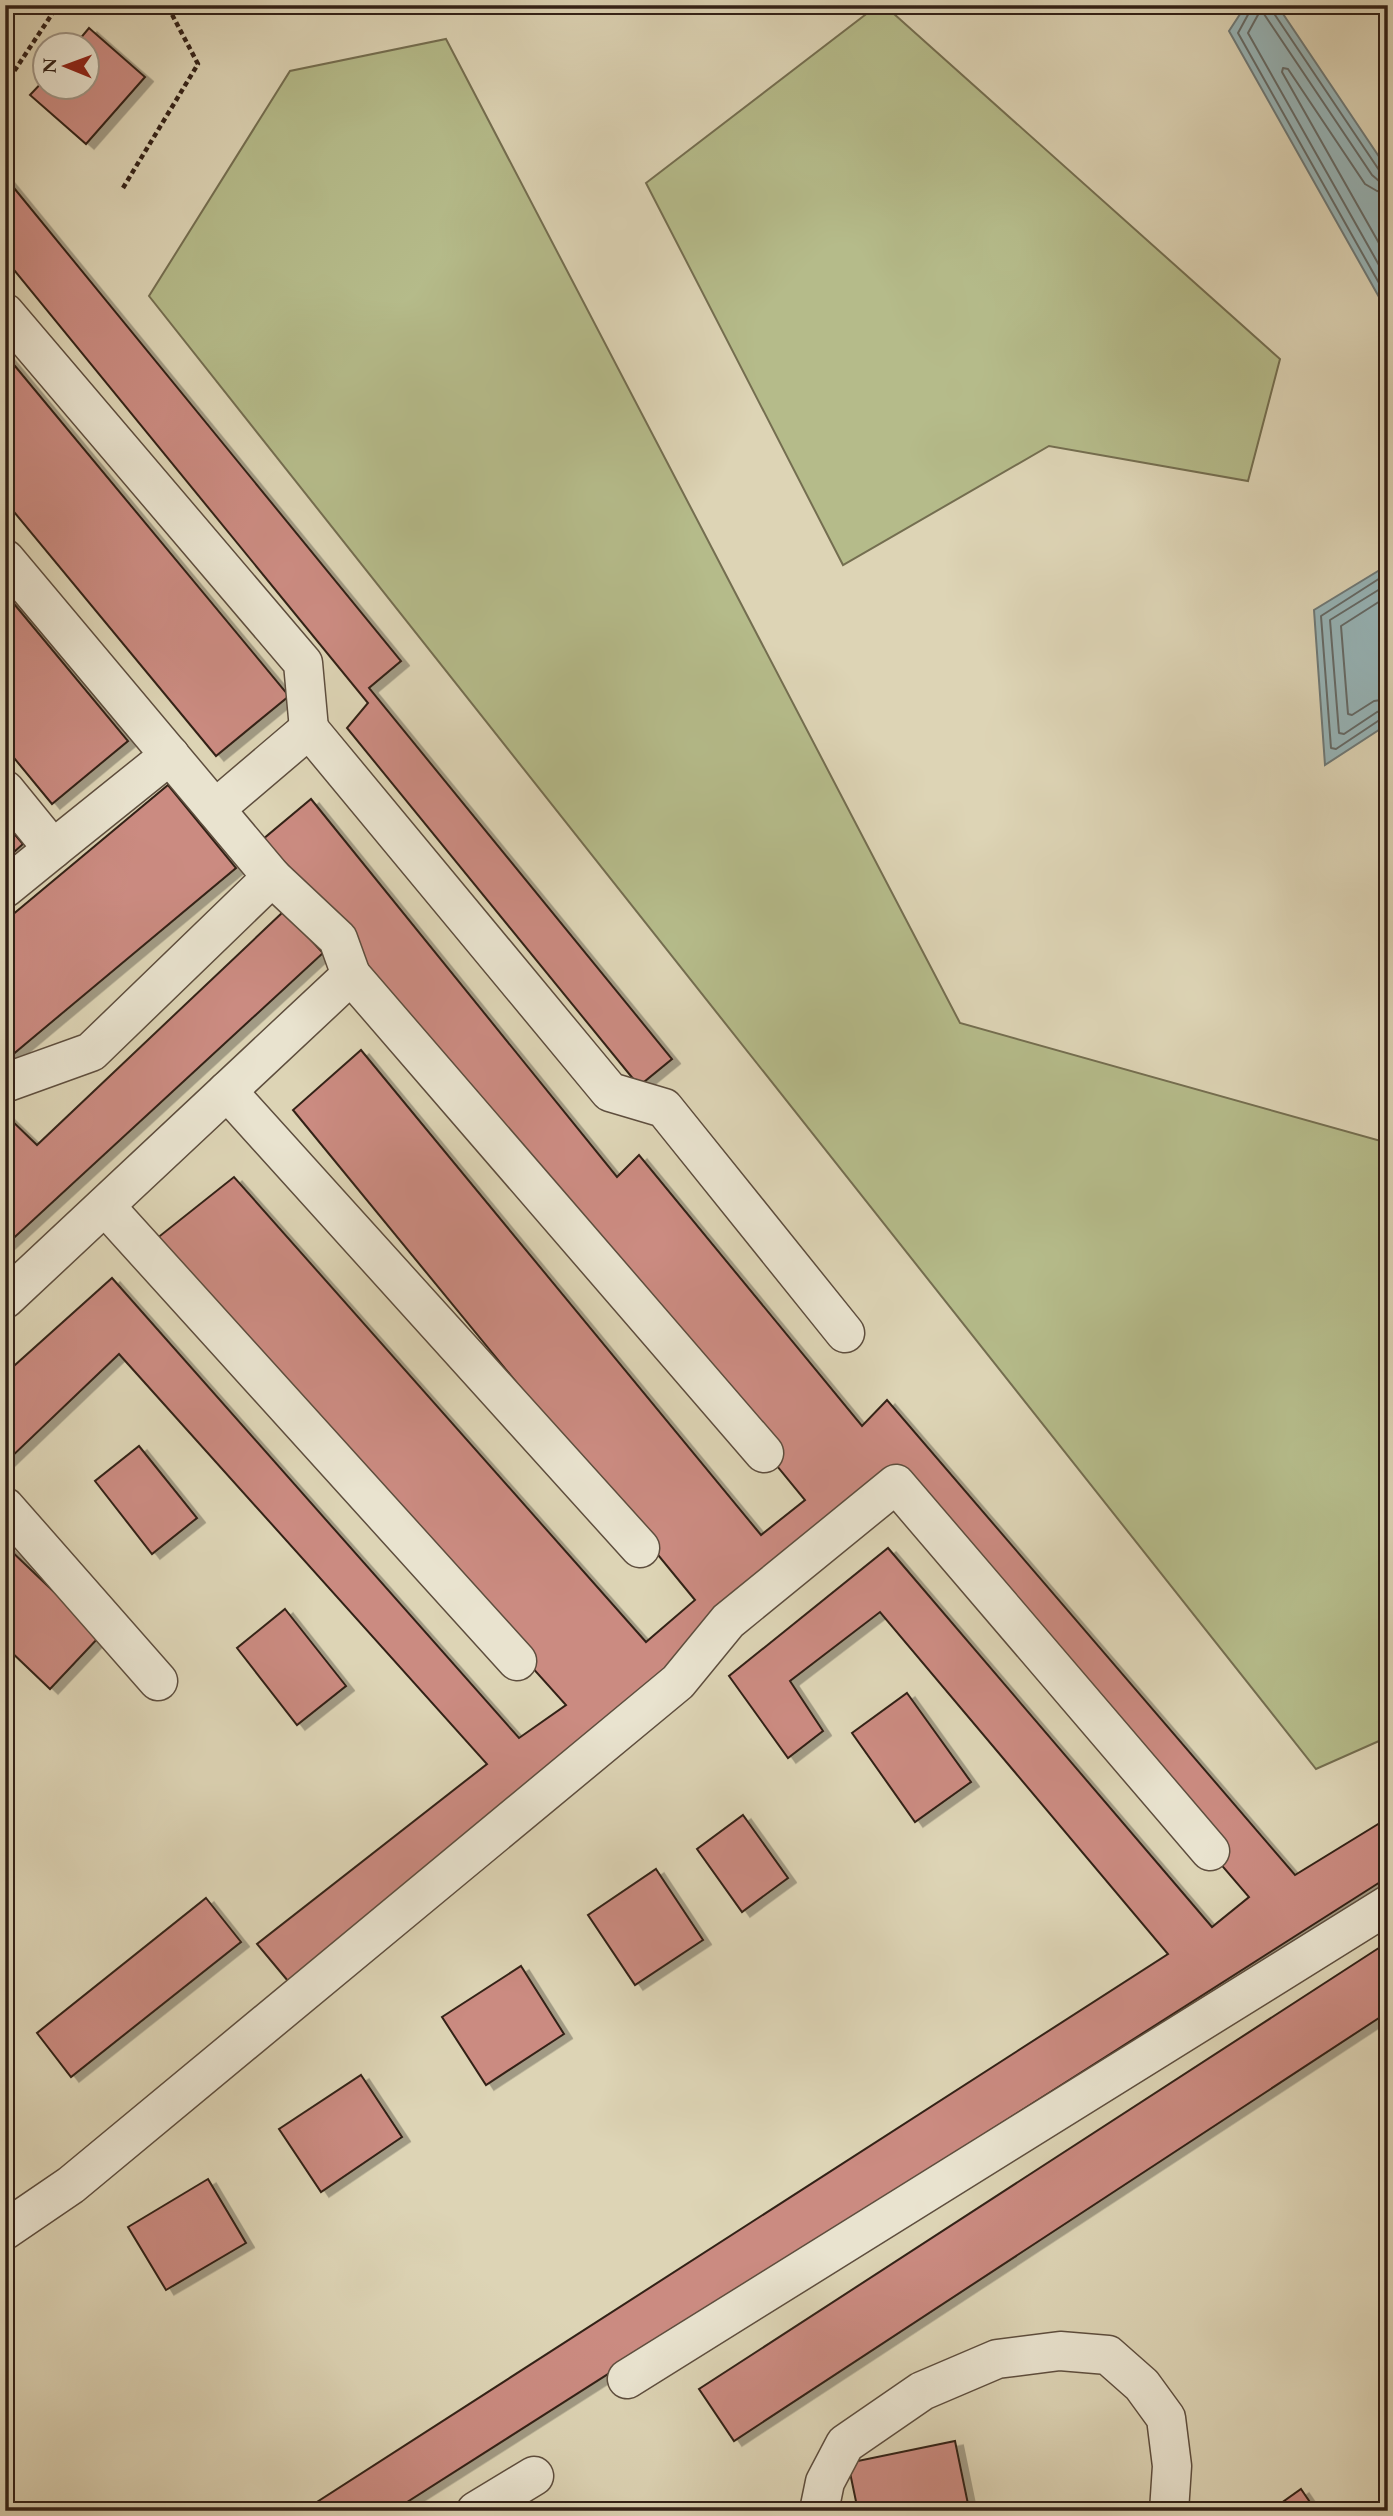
<svg xmlns="http://www.w3.org/2000/svg" width="1393" height="2516" viewBox="0 0 1393 2516" font-family="'EB Garamond',serif">
	<style>
		.green { fill: #b5bb8a; stroke: #746e50; stroke-width: 2 }
		.water { fill: #97b5b8; stroke: #6f7a78; stroke-width: 2 }
		.lines { fill: none; stroke-linecap: round; stroke-linejoin: round }
		.shore { stroke: #656b68; stroke-width: 2 }
		.building { fill: #cb8b81; stroke: #332117; stroke-width: 2; filter: url(#shadow) }
		.minor-casing { stroke: #5e4e3e; stroke-width: 41 }
		.path { stroke: #332117; stroke-width: 4.5; stroke-dasharray: 5 3.5; stroke-linecap: butt }
		.minor { stroke: #e9e3cf; stroke-width: 38 }
	</style>
	<defs>
		<filter id="shadow"><feDropShadow dx="8" dy="4.5" stdDeviation="0" flood-color="#0004"/></filter>
	</defs>
	<rect width="100%" height="100%" fill="#ddd4b5"/>
	<filter id="stains"><feTurbulence type="fractalNoise" baseFrequency=".00286" numOctaves="4"/><feColorMatrix values="0 0 0 0 .2 0 0 0 0 .09 0 0 0 0 .02 0 0 0 .5 -.17"/></filter>
	<radialGradient id="worn" r=".72"><stop offset=".6" stop-color="#630" stop-opacity="0"/><stop offset="1" stop-color="#630" stop-opacity=".3"/></radialGradient>
	<!-- green -->
	<g class="green">
		<polygon points="878,5 884,5 1280,359 1248,481 1049,446 843,565 646,183"/>
		<polygon points="446,39 960,1023 1388,1143 1388,1737 1316,1769 149,296 290,71"/>
	</g>
	<!-- water -->
	<g class="water">
		<polygon points="1246,5 1277,5 1388,170 1388,313 1229,31"/>
		<polygon points="1388,565 1388,724 1325,765 1314,610"/>
	</g>
	<g class="lines">
		<!-- shore -->
		<g class="shore">
			<polyline points="1251,5 1250,11 1238,33 1388,299"/>
			<polyline points="1272,5 1273,12 1379,170 1388,173"/>
			<polyline points="1388,182 1379,181 1372,175 1264,14 1259,13 1248,33 1388,281"/>
			<polyline points="1388,193 1377,191 1365,184 1288,69 1283,68 1282,72 1388,259"/>
			<polyline points="1388,573 1321,616 1331,748 1336,749 1381,719 1388,718"/>
			<polyline points="1388,584 1330,620 1339,733 1344,734 1377,712 1388,709"/>
			<polyline points="1388,596 1341,626 1348,714 1352,715 1374,701 1388,699"/>
		</g>
	</g>
	<!-- building -->
	<g class="building">
		<polygon points="89,28 145,77 86,144 30,95 46,78 46,88 88,88 88,46 74,46"/>
		<polygon points="5,177 401,661 369,688 672,1059 639,1086 347,728 368,703 5,259"/>
		<polygon points="5,354 289,696 216,756 5,501"/>
		<polygon points="5,593 128,741 52,804 5,747"/>
		<polygon points="168,785 236,868 5,1061 5,921"/>
		<polygon points="311,799 617,1177 639,1155 862,1426 887,1400 1295,1875 1388,1818 1388,1877 393,2511 303,2511 1168,1954 880,1612 790,1681 823,1731 788,1758 729,1676 888,1548 1212,1927 1249,1897 892,1481 288,1981 257,1944 487,1764 119,1354 5,1463 5,1374 112,1278 519,1738 566,1705 151,1243 234,1177 646,1642 695,1600 293,1110 361,1050 761,1535 805,1500 262,840"/>
		<polygon points="5,823 23,844 5,860"/>
		<polygon points="284,911 323,953 5,1246 5,1114 37,1145"/>
		<polygon points="139,1446 197,1518 152,1554 95,1481"/>
		<polygon points="5,1545 100,1636 50,1689 5,1646"/>
		<polygon points="285,1609 346,1686 297,1725 237,1648"/>
		<polygon points="907,1693 971,1782 915,1822 852,1733"/>
		<polygon points="743,1815 788,1878 742,1912 697,1849"/>
		<polygon points="656,1869 703,1940 635,1985 588,1915"/>
		<polygon points="206,1898 241,1942 71,2077 37,2033"/>
		<polygon points="1388,1942 1388,2012 734,2441 699,2389"/>
		<polygon points="521,1966 564,2034 486,2085 442,2017"/>
		<polygon points="361,2075 402,2137 321,2192 279,2129"/>
		<polygon points="208,2179 246,2243 166,2290 128,2227"/>
		<polygon points="955,2441 968,2504 934,2511 858,2511 848,2463"/>
		<polygon points="1301,2489 1316,2511 1270,2511"/>
		<polygon points="46,2503 52,2511 36,2511"/>
	</g>
	<g class="lines">
		<!-- minor casing -->
		<g class="minor-casing">
			<g id="minor">
				<polyline points="5,313 303,663 309,729"/>
				<polyline points="5,559 272,877 91,1052 5,1083"/>
				<polyline points="5,790 53,849 170,755"/>
				<polyline points="215,809 309,729 610,1092 664,1108 845,1333"/>
				<polyline points="272,877 338,939 351,975"/>
				<polyline points="5,888 53,849"/>
				<polyline points="227,1091 640,1548"/>
				<polyline points="105,1206 517,1661"/>
				<polyline points="5,1299 351,975 764,1453"/>
				<polyline points="5,1507 158,1681"/>
				<polyline points="5,2230 71,2185 678,1682 728,1621 896,1484 1210,1851"/>
				<polyline points="627,2379 1388,1905"/>
				<polyline points="476,2511 534,2476"/>
				<polyline points="819,2511 825,2482 845,2444 922,2391 997,2359 1060,2351 1108,2355 1142,2385 1166,2418 1172,2466 1169,2511"/>
			</g>
		</g>
		<!-- path -->
		<g class="path">
			<polyline points="5,85 58,5"/>
			<polyline points="123,188 198,64 167,5"/>
		</g>
		<!-- minor -->
		<use href="#minor" class="minor"/>
	</g>
	<!-- margin -->
	<rect width="1393" height="2516" fill="none" stroke="#ddd4b5" stroke-width="28"/>
	<rect x="7" y="7" width="1379" height="2502" fill="none" stroke="#332117" stroke-width="3.5"/>
	<rect x="14" y="14" width="1365" height="2488" fill="none" stroke="#332117" stroke-width="2"/>
	<!-- north arrow -->
	<g transform="translate(66 66) rotate(271)"><circle r="33" fill="#e9e3cf" stroke="#a09585" stroke-width="2"/>
	<path d="M0-5L12 26L0 18L-12 26Z" fill="#8f2418"/>
	<text y="-10" font-size="19" font-weight="bold" text-anchor="middle" fill="#332117">N</text>
	</g>
	<rect width="100%" height="100%" filter="url(#stains)"/>
	<rect width="100%" height="100%" fill="url(#worn)"/>
</svg>
